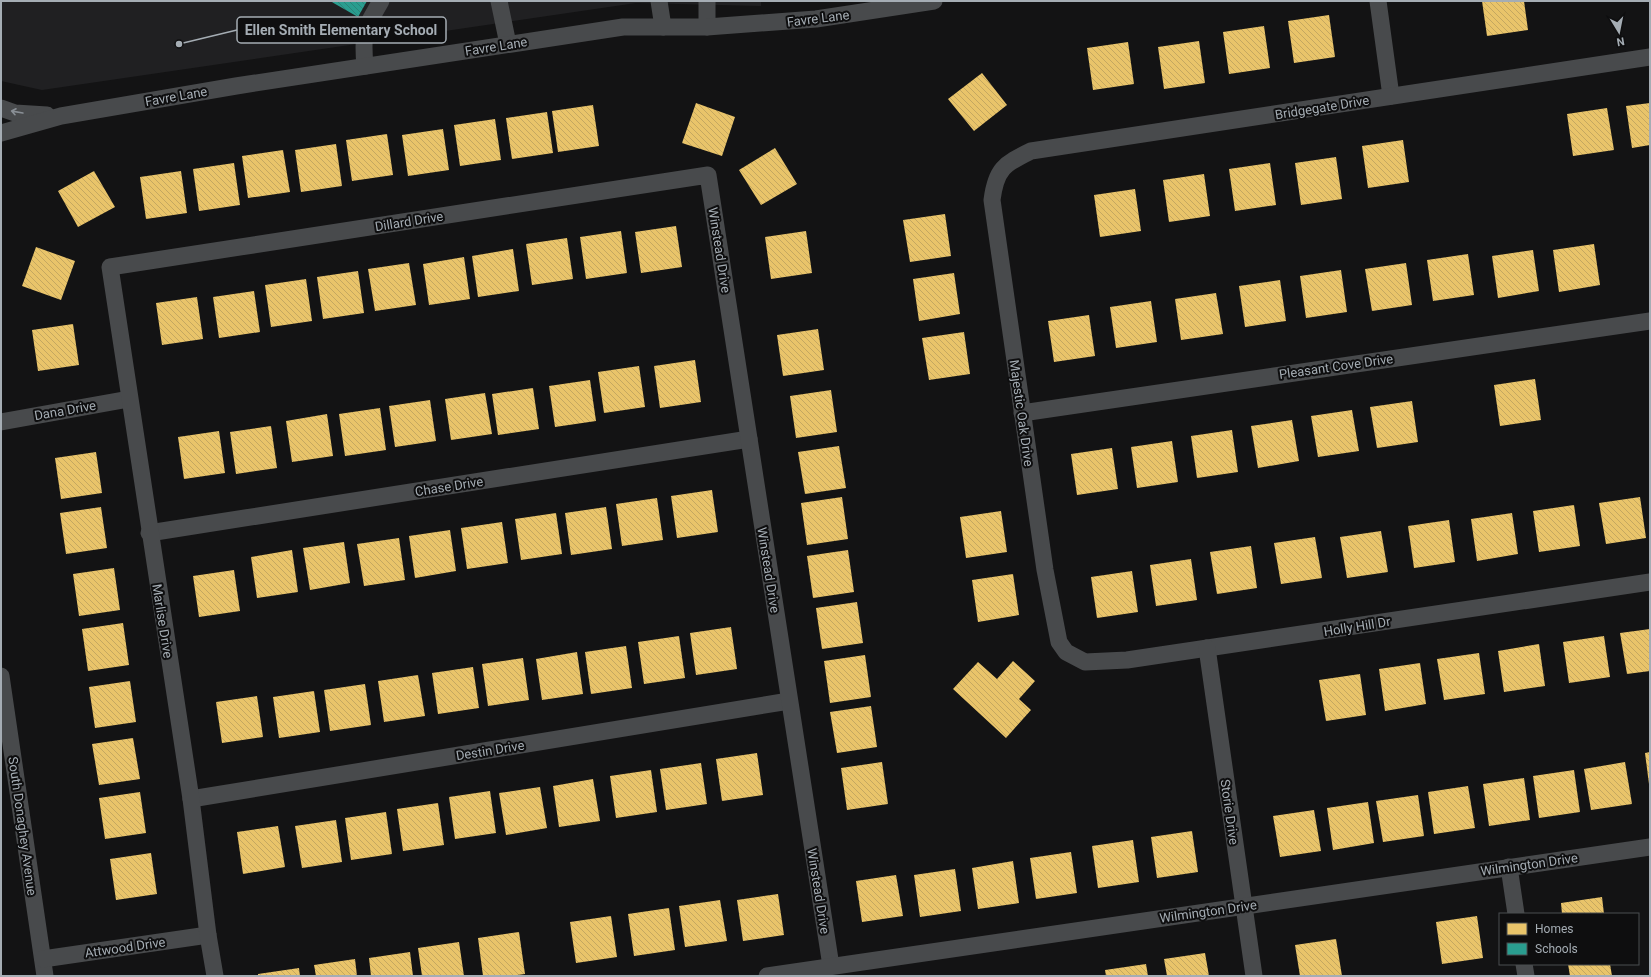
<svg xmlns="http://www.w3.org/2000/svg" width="1651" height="977" viewBox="0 0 1651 977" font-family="Roboto,sans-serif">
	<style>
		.built { fill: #202022 }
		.homes { fill: url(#homes-back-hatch) }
		.schools { fill: url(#schools-back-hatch) }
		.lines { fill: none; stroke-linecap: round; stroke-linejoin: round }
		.minor { stroke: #484a4c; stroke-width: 17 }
		.oneway { stroke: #898f95 }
		.labels { text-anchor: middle; stroke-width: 4; stroke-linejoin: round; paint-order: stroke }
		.street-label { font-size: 13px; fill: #a5adb4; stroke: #0e0e0f }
		.leader { fill: none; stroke: #a5adb4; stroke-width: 1.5 }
		.callout-dot { fill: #a5adb4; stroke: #0e0e0f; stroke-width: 1.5 }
		.callout { fill: #0e0e0f; stroke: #a5adb4; stroke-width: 1.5 }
		.callout-label { font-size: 14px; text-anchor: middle; font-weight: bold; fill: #a5adb4 }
	</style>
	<defs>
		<pattern id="homes-back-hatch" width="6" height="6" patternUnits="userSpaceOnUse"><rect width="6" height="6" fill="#e9c46a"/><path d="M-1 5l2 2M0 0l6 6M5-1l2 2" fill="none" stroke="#c4a760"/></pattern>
		<pattern id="schools-back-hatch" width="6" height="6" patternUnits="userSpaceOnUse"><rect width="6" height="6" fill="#2a9d8f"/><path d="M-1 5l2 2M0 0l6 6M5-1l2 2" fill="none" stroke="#2c8379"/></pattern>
	</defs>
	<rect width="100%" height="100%" fill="#131314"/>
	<!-- built -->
	<polygon class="built" points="1,1 761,1 761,6 636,3 42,90 1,81"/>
	<!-- homes -->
	<g class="homes">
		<polygon points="1482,1 1524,1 1528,30 1487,36"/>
		<polygon points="1329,15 1335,57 1294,63 1288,21"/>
		<polygon points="1264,26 1270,68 1229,74 1223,32"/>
		<polygon points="1199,41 1205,83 1164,89 1158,47"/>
		<polygon points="1128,42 1134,84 1093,90 1087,48"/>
		<polygon points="982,73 1007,105 974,131 948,99"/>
		<polygon points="696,103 735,117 722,156 682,143"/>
		<polygon points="1650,103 1650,145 1632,148 1626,106"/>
		<polygon points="593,105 599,146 558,152 552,111"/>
		<polygon points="1607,108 1614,150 1573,156 1567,114"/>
		<polygon points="547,112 553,153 512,159 506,118"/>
		<polygon points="495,119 501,160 460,166 454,125"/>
		<polygon points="443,129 449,170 408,176 402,135"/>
		<polygon points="387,134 393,175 352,181 346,140"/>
		<polygon points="1403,140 1409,182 1368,188 1362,146"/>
		<polygon points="336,144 342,186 301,192 295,150"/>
		<polygon points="775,148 797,184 761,205 739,170"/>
		<polygon points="283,150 290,192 248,198 242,156"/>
		<polygon points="1336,157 1342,199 1301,205 1295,163"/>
		<polygon points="234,163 240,205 199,211 193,169"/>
		<polygon points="1270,163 1276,205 1235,211 1229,169"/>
		<polygon points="94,171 115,207 78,227 58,191"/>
		<polygon points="181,171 187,213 146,219 140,177"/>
		<polygon points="1204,174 1210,216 1169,222 1163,180"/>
		<polygon points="1135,189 1141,231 1100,237 1094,195"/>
		<polygon points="945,214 951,256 910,262 903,220"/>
		<polygon points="676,226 682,267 641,273 635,232"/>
		<polygon points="621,231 627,273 586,279 580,237"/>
		<polygon points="806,231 812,273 771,279 765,237"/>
		<polygon points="567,238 573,279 532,285 526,244"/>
		<polygon points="1594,244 1600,285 1559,292 1553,250"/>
		<polygon points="36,247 75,261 61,300 22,286"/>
		<polygon points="513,249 519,291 478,297 472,256"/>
		<polygon points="1533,250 1539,291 1498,298 1492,256"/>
		<polygon points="1468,254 1474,295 1433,301 1427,260"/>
		<polygon points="464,257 470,299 429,305 423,264"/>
		<polygon points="409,263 416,305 375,311 368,269"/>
		<polygon points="1406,263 1412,305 1372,311 1365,269"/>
		<polygon points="1341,270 1347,312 1306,318 1300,276"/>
		<polygon points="358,271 364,313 323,319 317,277"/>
		<polygon points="954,273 960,314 919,321 913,279"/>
		<polygon points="306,279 312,321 271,327 265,285"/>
		<polygon points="1280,280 1286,321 1245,327 1239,286"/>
		<polygon points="254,291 260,332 219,338 213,297"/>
		<polygon points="1216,293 1223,334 1181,340 1175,299"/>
		<polygon points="197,297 203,339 162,345 156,303"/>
		<polygon points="1151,301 1157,342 1116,348 1110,307"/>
		<polygon points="1089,315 1095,356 1054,362 1048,321"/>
		<polygon points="73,324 79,365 38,371 32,330"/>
		<polygon points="818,329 824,370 783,376 777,335"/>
		<polygon points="964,332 970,374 929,380 922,338"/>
		<polygon points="695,360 701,402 660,408 654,366"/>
		<polygon points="639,366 645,407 604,413 598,372"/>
		<polygon points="1535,379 1541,420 1500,426 1494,385"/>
		<polygon points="590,380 596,421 555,427 549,386"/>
		<polygon points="533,388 539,429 498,435 492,394"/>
		<polygon points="831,390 837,432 796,438 790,396"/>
		<polygon points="485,393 492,434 451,440 445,399"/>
		<polygon points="430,400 436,441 395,447 389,406"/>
		<polygon points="1412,401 1418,442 1377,448 1370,407"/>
		<polygon points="380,408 386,450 345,456 339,414"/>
		<polygon points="1352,410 1359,451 1318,457 1311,416"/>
		<polygon points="327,414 333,456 292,462 286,421"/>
		<polygon points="1292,420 1299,461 1258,468 1251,426"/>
		<polygon points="271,426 277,468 236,474 230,432"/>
		<polygon points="1232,430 1238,472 1197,478 1191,436"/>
		<polygon points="219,431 225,473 184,479 178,437"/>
		<polygon points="1172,441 1178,482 1137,488 1131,447"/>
		<polygon points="839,446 846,488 805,494 798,452"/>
		<polygon points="1112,448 1118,489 1077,495 1071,454"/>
		<polygon points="96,452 102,493 61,499 55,458"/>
		<polygon points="712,490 718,532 677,538 671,496"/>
		<polygon points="842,497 848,539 807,545 801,503"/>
		<polygon points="1640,497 1646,538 1606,544 1599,503"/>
		<polygon points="657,498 663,540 622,546 616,504"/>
		<polygon points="1574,505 1580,546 1539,552 1533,511"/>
		<polygon points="101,507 107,548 66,554 60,513"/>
		<polygon points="606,507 612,549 571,555 565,513"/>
		<polygon points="1001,511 1007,552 966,558 960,517"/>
		<polygon points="556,513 562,554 521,560 515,519"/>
		<polygon points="1512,513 1518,554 1477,561 1471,519"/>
		<polygon points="1449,520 1455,562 1414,568 1408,526"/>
		<polygon points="502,522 508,563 467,569 461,528"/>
		<polygon points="450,530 456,571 415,578 409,536"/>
		<polygon points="1381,531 1388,572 1347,578 1340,537"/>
		<polygon points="1315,537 1322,578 1281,584 1274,543"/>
		<polygon points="399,538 405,580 364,586 357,544"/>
		<polygon points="344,542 350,583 310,590 303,548"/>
		<polygon points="1251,546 1257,588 1217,594 1210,552"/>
		<polygon points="292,550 298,592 257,598 251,557"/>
		<polygon points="848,550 854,592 813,598 807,556"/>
		<polygon points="1191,559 1197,600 1156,606 1150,565"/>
		<polygon points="114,568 120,610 79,616 73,574"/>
		<polygon points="234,570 240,611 199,617 193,576"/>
		<polygon points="1132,571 1138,612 1097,618 1091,577"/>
		<polygon points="1013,574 1019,615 978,622 972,580"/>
		<polygon points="857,602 863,643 822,649 816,608"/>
		<polygon points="123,623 129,665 88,671 82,629"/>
		<polygon points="731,627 737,669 696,675 690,633"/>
		<polygon points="1650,629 1650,671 1627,674 1620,633"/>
		<polygon points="679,636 685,678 644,684 638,642"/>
		<polygon points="1604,636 1610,677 1569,683 1563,642"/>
		<polygon points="1539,644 1545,686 1504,692 1498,651"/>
		<polygon points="626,646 632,688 591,694 585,652"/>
		<polygon points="577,652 583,694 542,700 536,659"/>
		<polygon points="1479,653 1485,694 1444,700 1437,659"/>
		<polygon points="865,655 871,697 830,703 824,661"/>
		<polygon points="523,658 529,700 488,706 482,664"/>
		<polygon points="1013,661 1035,681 1019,699 1031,710 1006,738 953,689 978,662 997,679"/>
		<polygon points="1420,663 1426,704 1385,711 1379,669"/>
		<polygon points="473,667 479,708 438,714 432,673"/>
		<polygon points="1360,674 1366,715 1326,721 1319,680"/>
		<polygon points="418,675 425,716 384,722 378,681"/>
		<polygon points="130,681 136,722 95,728 89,687"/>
		<polygon points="365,684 371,725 330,731 324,690"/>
		<polygon points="314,691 320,732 279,738 273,697"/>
		<polygon points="257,696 263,737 222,743 216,702"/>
		<polygon points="871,706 877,747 837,753 830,712"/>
		<polygon points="133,738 140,779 99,785 92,744"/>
		<polygon points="1650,752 1650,784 1649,784 1645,753"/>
		<polygon points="757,753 763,795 722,801 716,759"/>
		<polygon points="882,762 888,804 847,810 841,768"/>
		<polygon points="1625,762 1632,804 1591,810 1584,769"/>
		<polygon points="701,763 707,804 666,810 660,769"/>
		<polygon points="651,770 657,812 616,818 610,776"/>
		<polygon points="1574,770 1580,812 1539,818 1533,776"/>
		<polygon points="1524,778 1530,820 1489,826 1483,784"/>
		<polygon points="593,779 600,821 559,827 553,786"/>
		<polygon points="1468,786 1475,828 1434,834 1428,792"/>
		<polygon points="540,787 547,828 506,835 499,793"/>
		<polygon points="490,791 496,833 455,839 449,797"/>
		<polygon points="140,792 146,833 105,839 99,798"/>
		<polygon points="1418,795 1424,836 1383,842 1376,801"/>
		<polygon points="1368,802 1374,843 1333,850 1327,808"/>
		<polygon points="438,803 444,845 403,851 397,809"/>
		<polygon points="1314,810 1321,851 1280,857 1273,816"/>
		<polygon points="386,812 392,854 351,860 345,818"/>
		<polygon points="336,820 342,862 302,868 295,826"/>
		<polygon points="278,826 285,867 243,874 237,832"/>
		<polygon points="1192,831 1198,872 1157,878 1151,837"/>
		<polygon points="1133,840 1139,882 1098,888 1092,846"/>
		<polygon points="1071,852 1077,893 1036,899 1030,858"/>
		<polygon points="151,853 157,894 116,900 110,859"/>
		<polygon points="1013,861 1019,903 978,909 972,868"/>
		<polygon points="955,869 961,911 920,917 914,875"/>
		<polygon points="896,875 903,916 862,922 856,881"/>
		<polygon points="778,894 784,935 743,941 737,900"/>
		<polygon points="1602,897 1604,914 1562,914 1561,903"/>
		<polygon points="720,900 727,941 685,947 679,906"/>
		<polygon points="669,908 675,950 634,956 628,914"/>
		<polygon points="611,916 617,957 576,963 570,922"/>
		<polygon points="1477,916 1483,958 1442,964 1436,922"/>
		<polygon points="519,932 525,974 510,976 483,976 478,938"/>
		<polygon points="1336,939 1342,976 1300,976 1295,945"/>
		<polygon points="459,942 464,976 422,976 418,948"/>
		<polygon points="410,952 413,976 371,976 369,958"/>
		<polygon points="1205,953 1209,976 1167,976 1164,959"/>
		<polygon points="355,959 357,976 316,976 314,965"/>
		<polygon points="1146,964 1148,976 1106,976 1105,970"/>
		<polygon points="1568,964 1610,964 1612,976 1570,976"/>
		<polygon points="299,968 300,976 258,976 258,974"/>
	</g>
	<!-- schools -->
	<polygon class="schools" points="330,1 367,1 358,17"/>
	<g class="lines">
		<!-- minor -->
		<g class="minor">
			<polyline points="499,1 508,44"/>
			<polyline points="659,1 663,27"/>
			<polyline points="707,1 707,27"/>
			<polyline points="1378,1 1391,96"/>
			<path d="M1650 57 1031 151C1004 164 996 169 992 200L1045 570 1059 642 1066 652 1085 662 1127 660 1650 582"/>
			<path d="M365 66C362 33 364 30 381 1"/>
			<polyline points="1,108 15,113 47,115"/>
			<polyline points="1,133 61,116 236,86 623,27 707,27 816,19 934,1"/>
			<polyline points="1022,413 1650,321"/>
			<polyline points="1,422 129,399"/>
			<polyline points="149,533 749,439"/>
			<polyline points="1207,648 1254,976"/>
			<polyline points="1,676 45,976"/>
			<polyline points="191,799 789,701"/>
			<polyline points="1509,867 1516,914"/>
			<polyline points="43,959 208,935"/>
			<polyline points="1524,964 1526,976"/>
			<polyline points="215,976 208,935 191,799 110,267 708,175 831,966"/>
			<polyline points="767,976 1650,847"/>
		</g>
	</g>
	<!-- one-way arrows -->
	<defs><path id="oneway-shaft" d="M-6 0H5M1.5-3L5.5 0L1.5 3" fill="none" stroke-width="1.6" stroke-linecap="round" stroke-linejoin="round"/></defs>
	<use class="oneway" href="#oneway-shaft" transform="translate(17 112) rotate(-170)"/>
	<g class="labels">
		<!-- street labels -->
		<g class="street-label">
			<text transform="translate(818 18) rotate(-7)" y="5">Favre Lane</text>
			<text transform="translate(496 46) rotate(-9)" y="5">Favre Lane</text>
			<text transform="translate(176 96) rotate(-10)" y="5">Favre Lane</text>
			<text transform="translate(1322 107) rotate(-9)" y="5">Bridgegate Drive</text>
			<text transform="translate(409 221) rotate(-9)" y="5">Dillard Drive</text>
			<text transform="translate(720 250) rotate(81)" y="5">Winstead Drive</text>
			<text transform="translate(1336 366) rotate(-8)" y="5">Pleasant Cove Drive</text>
			<text transform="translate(65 410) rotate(-10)" y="5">Dana Drive</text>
			<text transform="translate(1022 413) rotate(82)" y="5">Majestic Oak Drive</text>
			<text transform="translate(449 486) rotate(-9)" y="5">Chase Drive</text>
			<text transform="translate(769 570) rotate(81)" y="5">Winstead Drive</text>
			<text transform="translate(163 621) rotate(81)" y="5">Marlise Drive</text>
			<text transform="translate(1357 626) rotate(-9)" y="5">Holly Hill Dr</text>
			<text transform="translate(490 750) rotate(-9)" y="5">Destin Drive</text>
			<text transform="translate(1230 812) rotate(82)" y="5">Storie Drive</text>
			<text transform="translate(23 826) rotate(82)" y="5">South Donaghey Avenue</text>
			<text transform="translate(1529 864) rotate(-8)" y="5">Wilmington Drive</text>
			<text transform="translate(819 891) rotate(81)" y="5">Winstead Drive</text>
			<text transform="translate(1208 911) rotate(-8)" y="5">Wilmington Drive</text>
			<text transform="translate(125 947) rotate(-8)" y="5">Attwood Drive</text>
		</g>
	</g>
	<!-- callouts -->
	<path class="leader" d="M179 44L237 30"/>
	<circle class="callout-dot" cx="179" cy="44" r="4"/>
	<rect class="callout" x="237" y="17" width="209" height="26" rx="4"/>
	<g class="callout-label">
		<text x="341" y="35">Ellen Smith Elementary School</text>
	</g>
	<!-- border -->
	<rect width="1651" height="977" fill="none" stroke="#a5adb4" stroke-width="4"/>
	<!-- legend -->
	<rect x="1499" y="913" width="140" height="52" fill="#0e0e0f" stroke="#4a4e51"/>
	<rect x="1507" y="923" width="20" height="12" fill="#e9c46a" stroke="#4a4e51"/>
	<text x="1535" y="933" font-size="12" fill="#a5adb4">Homes</text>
	<rect x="1507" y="943" width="20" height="12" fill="#2a9d8f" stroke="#4a4e51"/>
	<text x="1535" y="953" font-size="12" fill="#a5adb4">Schools</text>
	<!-- north arrow -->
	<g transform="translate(1619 32) rotate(170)" stroke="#0e0e0f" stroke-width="3" paint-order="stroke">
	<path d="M0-3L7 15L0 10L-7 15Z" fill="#a5adb4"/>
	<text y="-6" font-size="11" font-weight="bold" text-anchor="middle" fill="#a5adb4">N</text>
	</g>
</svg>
